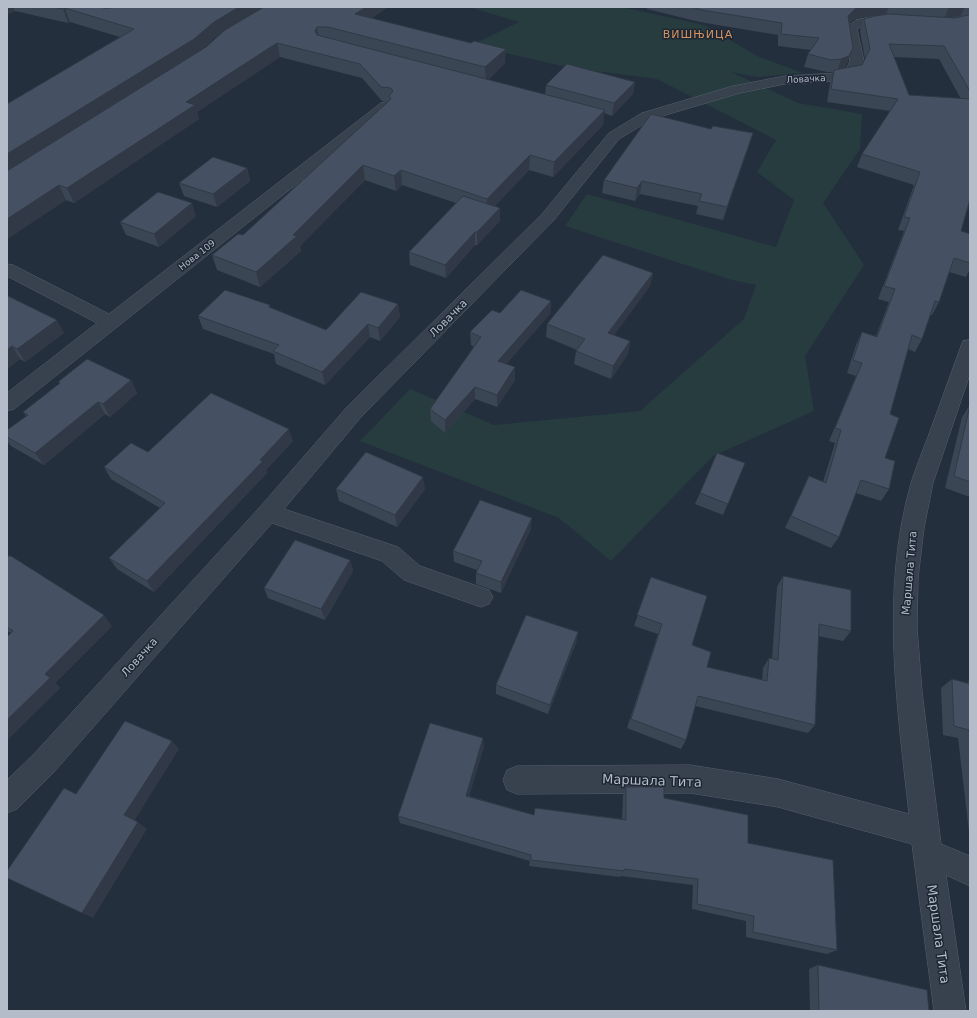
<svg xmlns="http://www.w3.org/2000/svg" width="977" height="1018" viewBox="0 0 977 1018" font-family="'DejaVu Sans',sans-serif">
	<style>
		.green { fill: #263c3f }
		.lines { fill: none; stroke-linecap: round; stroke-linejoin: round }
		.minor-casing { stroke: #565f6c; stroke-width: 1 }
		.minor { fill: #38414e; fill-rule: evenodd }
		.wall { fill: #3b4654; fill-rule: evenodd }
		.shaded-wall { fill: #303945 }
		.building { fill: #455162; stroke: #303945 }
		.labels { text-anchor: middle; stroke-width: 3; stroke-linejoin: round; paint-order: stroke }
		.far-street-label { font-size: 9px; fill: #b4bcc9; stroke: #1d2633 }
		.far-quarter-label { font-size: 11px; letter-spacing: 1px; fill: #d59563; stroke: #1d2633 }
		.street-label { font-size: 11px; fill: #b4bcc9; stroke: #1d2633 }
		.near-street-label { font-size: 13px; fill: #b4bcc9; stroke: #1d2633 }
	</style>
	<rect width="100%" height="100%" fill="#242f3e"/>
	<!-- green -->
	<polygon class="green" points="469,7 621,7 704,25 759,57 803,73 757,77 731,72 798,103 862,114 860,149 823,203 864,265 805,356 814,411 713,456 611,561 559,518 360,441 410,389 494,425 640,411 744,319 756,285 732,280 565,226 587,194 776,247 794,200 757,172 776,140 657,79 566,67 472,45 519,22"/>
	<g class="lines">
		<!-- minor casing -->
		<g class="minor-casing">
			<g id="minor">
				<path d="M912 7C924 7 936 7 948 10 956 11 962 16 970 16V24L960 23 944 16 914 10Z"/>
				<polygon points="871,17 898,18 900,21 898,24 894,25 871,24 865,25 857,29 864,61 857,76 837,81 785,84 740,93 652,119 619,139 554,220 361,417 284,509 398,547 420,566 489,590 493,597 489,604 481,607 404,580 382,561 272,523 54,772 17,809 7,813 7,780 34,754 260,507 347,407 542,214 609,133 642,113 733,86 785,76 837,73 846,70 850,61 845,28 856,20"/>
				<polygon points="386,102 391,103 393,106 391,109 14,409 7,411 7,393 97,323 7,276 7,264 13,265 109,314 381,103"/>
				<path d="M970 340V374L933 483 924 528 918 578 917 628 922 692 941 844 970 856V886L946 875 966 1011H934L912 844 778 807 690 793 517 794 507 790 503 780 507 770 517 766 690 765 778 779 909 814C897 704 880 592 911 483 916 468 922 452 928 437 939 407 950 376 961 346L963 341Z"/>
			</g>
		</g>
		<!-- minor -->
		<use href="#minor" class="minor"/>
	</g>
	<!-- wall -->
	<g class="wall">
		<path d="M7 7H388L372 18 505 63 488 80 545 95 546 85 635 82 633 94 612 116 604 113 603 125 553 177 529 170 495 206 500 208V221L477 245H475L446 278 410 265 409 252 456 203 402 185 396 191 365 180 300 246 301 251 260 287 217 270 212 255 243 235 388 102 382 101 362 78 280 57 197 112 199 119 74 203 66 200 7 239V104L120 37 70 22 68 23 15 11 7 14ZM223 32 206 47 201 50 217 36Z"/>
		<path d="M647 7H970V199L961 231 970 234V269L966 277 949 272 939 302 932 315H930L922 339 915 352 908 349 890 414 885 458 889 489 881 501 856 493 839 537 831 548 785 528 809 476 823 482 835 443 829 441 856 376 847 373 856 345 862 332 876 336 889 302 878 299 904 231 898 230 914 185 857 167 862 154 890 111 827 102 830 83 834 72H827L804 67 808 54 811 50 778 46V35L700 22 647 9ZM961 15 965 16 955 18 951 17ZM874 16 864 19 860 31 865 59 862 65 845 68 848 61 849 24 852 20 863 17ZM894 57 939 59 961 99 909 95Z"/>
		<polygon points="711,129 753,133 749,146 723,220 696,214 698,206 640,194 635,201 602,193 604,180"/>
		<polygon points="247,168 250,181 217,207 184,196 179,183"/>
		<polygon points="196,216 159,247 126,235 120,222"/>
		<polygon points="653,273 650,286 614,335 630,341 628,354 611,379 574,364 576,351 577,350 546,337 547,324"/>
		<polygon points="7,297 64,333 25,362 20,359 7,369"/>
		<polygon points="551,301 550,314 506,364 515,380 497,407 475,399 445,433 431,421 430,409 474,347 471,345 470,332 500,313"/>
		<polygon points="398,304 400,317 380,341 370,337 325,385 276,364 274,354 203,329 198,316 271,308 326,330"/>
		<polygon points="131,380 137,393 110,417 105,414 44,465 11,446 7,441 7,430 26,416 23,412 60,384 58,382"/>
		<polygon points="970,405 970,497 945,488 962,417"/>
		<polygon points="293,441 266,470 267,473 154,592 117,569 109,558 160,508 111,479 104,467 148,452"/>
		<polygon points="745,463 723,515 695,504 700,493"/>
		<polygon points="336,489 425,489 397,527 339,501"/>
		<polygon points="531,529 501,593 476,584 476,573 477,570 454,562 453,551"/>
		<polygon points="7,556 112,626 55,683 60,688 7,740 11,633 7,631"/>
		<polygon points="350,560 353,571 325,620 268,598 264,588"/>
		<polygon points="783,576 851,631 843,641 818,636 815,725 808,733 695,706 686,740 681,749 627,728 658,634 634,626 651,577 692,645 707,667 762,680 763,668 769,658 772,659 777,587"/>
		<polygon points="578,632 576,643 548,714 496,694 496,685"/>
		<polygon points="970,677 970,840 958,738 943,735 941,688 952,679 968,683"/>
		<polygon points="484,746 469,796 534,815 535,808 622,819 623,795 626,787 664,798 748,843 837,950 827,954 746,937 746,921 692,909 693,885 621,876 620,877 529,866 530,861 400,823 398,816"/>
		<polygon points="818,965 929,1011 810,1011 809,969"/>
	</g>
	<!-- shaded-wall -->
	<g class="shaded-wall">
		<polygon points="7,7 13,7 15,11 7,14"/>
		<polygon points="239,7 265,7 217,36 198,53 7,173 7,154 214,22"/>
		<polygon points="366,7 388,7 357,28 355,14"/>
		<polygon points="860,7 889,7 886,14 863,17 852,20 844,28 848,16 856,8"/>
		<polygon points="949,7 965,7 961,15 944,19"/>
		<polygon points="65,8 70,22 68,23 63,9"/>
		<polygon points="317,27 319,41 315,31"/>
		<polygon points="277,43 280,57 197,112 199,119 74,203 67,188 186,102"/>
		<polygon points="853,48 845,69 837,72 841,59"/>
		<polygon points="506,49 505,63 486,82 485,67"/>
		<polygon points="635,82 633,94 612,116 614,103"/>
		<polygon points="605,110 603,125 553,177 554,162"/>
		<polygon points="753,133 749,146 723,220 727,207"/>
		<polygon points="530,155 529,170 487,214 487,199"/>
		<polygon points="363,165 365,180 300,246 301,251 260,287 256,272"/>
		<polygon points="247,168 250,181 217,207 213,194"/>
		<polygon points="401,170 402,185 396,191 394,176"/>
		<polygon points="642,181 640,194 635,201 637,188"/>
		<polygon points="59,185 66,200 7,239 7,219"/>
		<polygon points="192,203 196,216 159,247 154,234"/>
		<polygon points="500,208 500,221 477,245 477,232"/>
		<polygon points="475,232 475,245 446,278 445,265"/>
		<polygon points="653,273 650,286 606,346 608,333"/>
		<polygon points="551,301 550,314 498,374 498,361"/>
		<polygon points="398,304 400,317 380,341 378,328"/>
		<polygon points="57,320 64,333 25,362 17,349"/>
		<polygon points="368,324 370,337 325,385 322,372"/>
		<polygon points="630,341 628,354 611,379 613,366"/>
		<polygon points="12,346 20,359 7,369 7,350"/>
		<polygon points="515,367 515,380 497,407 497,395"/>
		<polygon points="131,380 137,393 110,417 103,404"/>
		<polygon points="475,387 475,399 445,433 445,420"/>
		<polygon points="98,402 105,414 44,465 35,453"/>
		<polygon points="289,429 293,441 266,470 267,473 154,592 147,581"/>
		<polygon points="423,477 425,489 397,527 395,515"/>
		<polygon points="532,518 531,529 501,593 501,582"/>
		<polygon points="350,560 353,571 325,620 321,609"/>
		<polygon points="104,615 112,626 55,683 60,688 7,740 7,720 45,674"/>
		<polygon points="578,632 576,643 548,714 550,705"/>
		<polygon points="483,738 484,746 467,803 466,796"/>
		<polygon points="172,741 179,749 133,823 124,815"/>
		<polygon points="138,822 147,829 93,918 82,913"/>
	</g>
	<!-- building -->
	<g class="building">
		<polygon points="53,7 103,7 103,8 111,8 112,7 239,7 214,22 194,39 7,154 7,104 134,29 65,8 63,9"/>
		<polygon points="264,7 366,7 355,14 471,43 474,41 506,49 485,67 328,27 317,27 315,31 317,35 605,110 554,162 530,155 487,199 401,170 394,176 363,165 293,235 297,236 256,272 212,255 238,234 243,235 391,99 389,96 393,91 391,88 381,87 360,64 277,43 186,102 195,105 67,188 59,185 7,219 7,171 206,47 225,30"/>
		<polygon points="691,7 860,7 856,8 848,16 853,48 849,56 841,59 831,60 808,54 819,38 781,34 782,23 702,10"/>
		<polygon points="970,13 970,91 944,46 889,44 909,95 970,99 970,199 961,231 970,234 970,263 954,258 939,302 935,301 922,339 912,335 890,414 899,418 885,458 895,461 889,489 861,480 839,537 791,516 809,476 826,483 841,430 835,428 862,363 853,360 862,332 877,337 895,289 884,286 910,218 904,217 920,172 862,154 898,99 831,89 834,70 862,65 870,49 864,19 875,16 889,14 955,18 968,15"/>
		<polygon points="567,64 635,82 614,103 546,85"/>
		<polygon points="651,114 711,129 713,126 753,133 727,207 699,201 702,194 642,181 637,188 604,180"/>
		<polygon points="213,157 247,168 213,194 179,183"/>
		<polygon points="158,192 192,203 154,234 120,222"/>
		<polygon points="463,196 500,208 477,232 475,232 445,265 409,252"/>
		<polygon points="603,255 653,273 608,333 630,341 613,366 576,351 585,339 547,324"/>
		<polygon points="225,290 270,305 269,307 326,330 361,292 398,304 378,328 368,324 322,372 273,351 279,345 198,316"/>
		<polygon points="521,290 551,301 498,361 515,367 497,395 475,387 445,420 430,409 481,337 470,332 492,310 500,313"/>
		<polygon points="8,296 57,320 17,349 12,346 7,350 7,297"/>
		<polygon points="87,359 131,380 103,404 98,402 35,453 7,437 7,430 28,415 23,412 60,383 58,382"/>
		<polygon points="211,393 289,429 260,460 263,461 147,581 109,558 165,503 104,467 131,443 148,452"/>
		<polygon points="970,405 970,482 954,476"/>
		<polygon points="366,452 423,477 395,515 336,489"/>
		<polygon points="717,453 745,463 728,504 700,493"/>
		<polygon points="480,500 532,518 501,582 476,573 482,561 453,551"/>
		<polygon points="295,540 350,560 321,609 264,588"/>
		<polygon points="7,556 11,556 104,615 45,674 50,678 7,720 7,637 13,631 7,627"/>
		<polygon points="783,576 851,590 851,631 819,624 815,725 698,696 686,740 631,719 662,624 637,615 651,577 707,596 692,645 711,652 707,667 767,681 769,658 778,660"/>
		<polygon points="526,615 578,632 550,705 496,685"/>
		<polygon points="952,679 970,684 970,736 969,730 954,726"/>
		<polygon points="125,721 172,741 124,815 138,822 82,913 7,878 7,871 64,788 76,794"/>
		<polygon points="430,723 483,738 466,796 534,815 535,808 626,820 626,787 664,787 664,798 748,815 748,843 833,860 837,950 753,932 754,916 697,904 698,879 624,869 624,871 531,860 531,855 398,816"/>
		<polygon points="818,965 927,990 929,1011 819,1011"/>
	</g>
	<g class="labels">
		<!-- far-street labels -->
		<g class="far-street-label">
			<text transform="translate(806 79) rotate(-3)" y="3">Ловачка</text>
			<text transform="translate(197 255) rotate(-38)" y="3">Нова 109</text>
		</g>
		<!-- far-quarter labels -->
		<g class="far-quarter-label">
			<text x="698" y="38">ВИШЊИЦА</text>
		</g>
		<!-- street labels -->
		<g class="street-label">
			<text transform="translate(448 318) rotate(-45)" y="4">Ловачка</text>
			<text transform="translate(909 573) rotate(-85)" y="4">Маршала Тита</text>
			<text transform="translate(139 657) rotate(-48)" y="4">Ловачка</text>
		</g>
		<!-- near-street labels -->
		<g class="near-street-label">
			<text transform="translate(652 780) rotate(2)" y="5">Маршала Тита</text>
			<text transform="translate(939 934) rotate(82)" y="5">Маршала Тита</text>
		</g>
	</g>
	<!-- border -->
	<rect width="977" height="1018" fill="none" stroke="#b4bcc9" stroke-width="16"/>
</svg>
